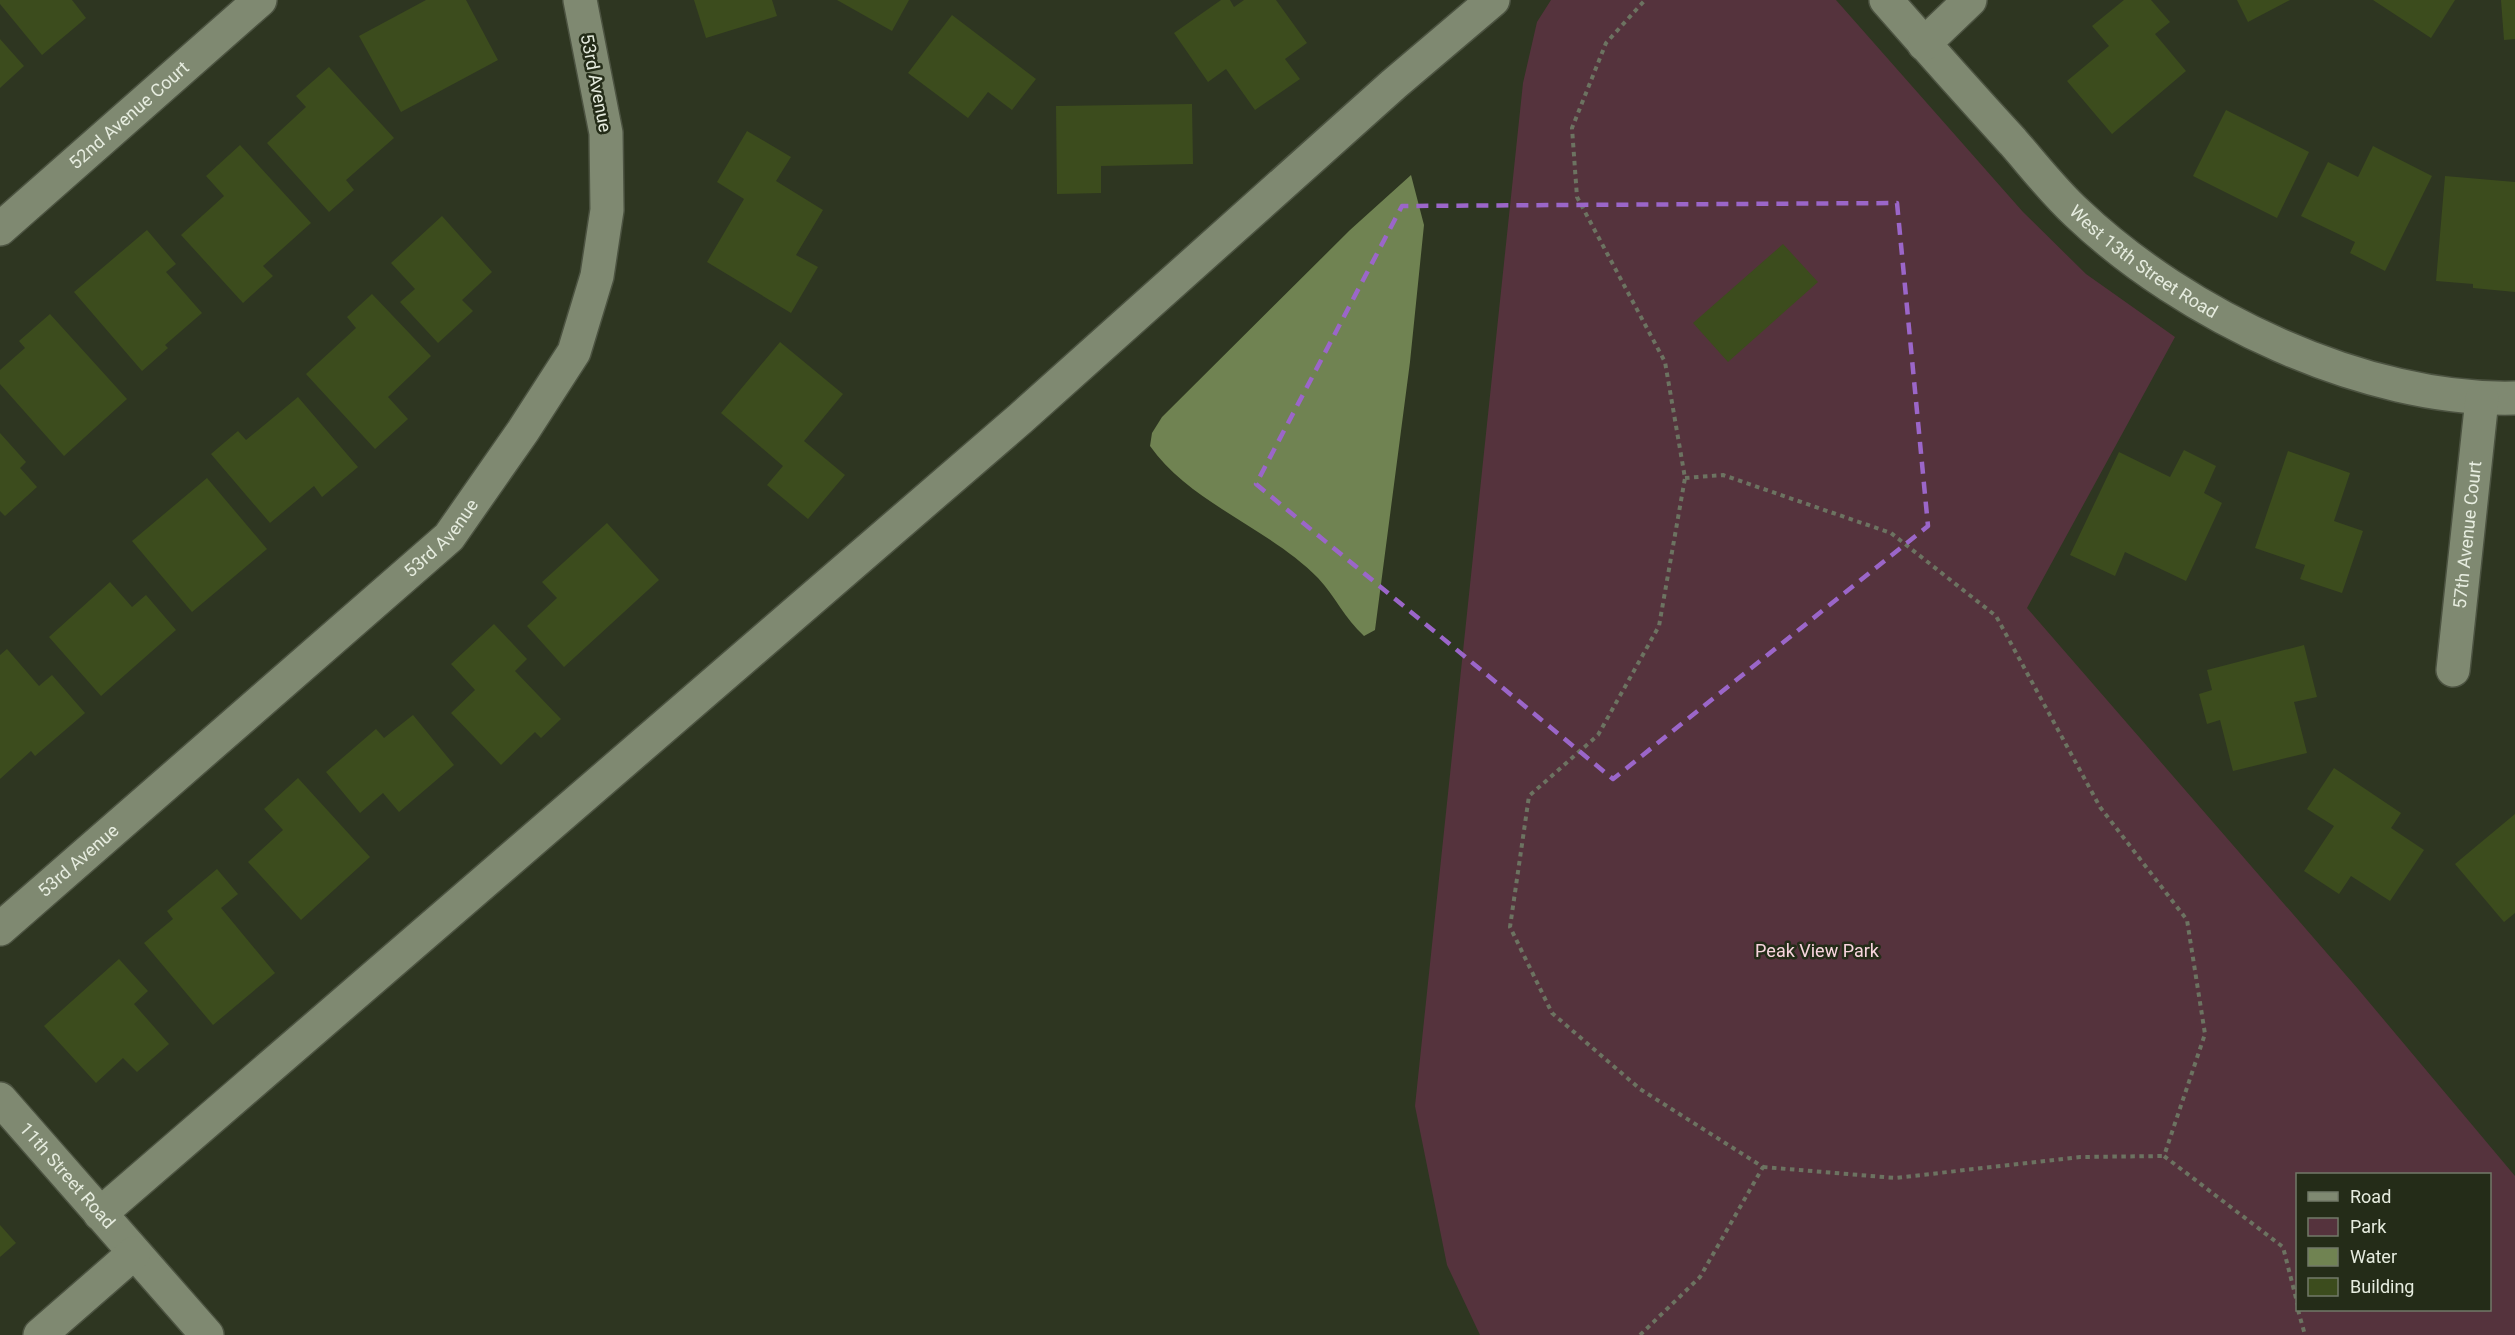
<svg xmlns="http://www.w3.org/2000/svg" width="2515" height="1335" viewBox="0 0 2515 1335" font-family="Roboto,sans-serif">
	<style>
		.green { fill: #55333d; fill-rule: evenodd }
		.water { fill: #708352 }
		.building { fill: #3c4c1d }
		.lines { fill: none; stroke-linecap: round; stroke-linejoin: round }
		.minor-casing { stroke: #4c5341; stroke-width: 36 }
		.path { stroke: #6c7361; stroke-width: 4; stroke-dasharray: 4.5 4.5; stroke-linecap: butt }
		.minor { stroke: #7f8971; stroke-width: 33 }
		.marked { fill: none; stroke: #9b66c9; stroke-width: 4.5; stroke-dasharray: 12 8; stroke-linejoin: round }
		.labels { text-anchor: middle; stroke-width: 5; stroke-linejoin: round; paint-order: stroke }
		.street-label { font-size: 18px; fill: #e6ecdf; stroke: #242c18 }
		.park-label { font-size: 18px; fill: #f8d5de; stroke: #242c18 }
	</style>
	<rect width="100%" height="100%" fill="#2e3621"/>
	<!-- green -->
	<path class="green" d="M1551 0H1836L2023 212 2086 274 2175 337 2027 608 2358 989 2515 1176V1335H1480L1447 1265 1415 1106 1523 83 1537 22ZM2298 1174H2490V1310H2298Z"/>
	<!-- water -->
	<path class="water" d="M1411 175 1424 225 1410 362 1375 630 1364 636C1345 619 1335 596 1318 578 1269 528 1190 503 1150 446L1152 433 1162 417 1350 230Z"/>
	<!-- building -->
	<g class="building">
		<polygon points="0,0 72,0 86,18 42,55 0,4"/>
		<polygon points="426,0 466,0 498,60 401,112 359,36"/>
		<polygon points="694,0 772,0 777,16 706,38"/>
		<polygon points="837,0 909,0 892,31"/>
		<polygon points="1221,0 1230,0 1234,7 1244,0 1276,0 1307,43 1285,59 1300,79 1255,110 1226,69 1208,82 1174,33"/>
		<polygon points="2124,0 2151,0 2170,22 2155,34 2186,71 2112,134 2067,81 2109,46 2092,26"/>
		<polygon points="2237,0 2290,0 2248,22"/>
		<polygon points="2373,0 2455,0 2431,38"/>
		<polygon points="2501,0 2515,0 2515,39 2504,40"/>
		<polygon points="952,15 1036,79 1012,110 988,92 968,118 908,73"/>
		<polygon points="0,39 24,66 0,88"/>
		<polygon points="329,67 394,138 346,180 354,190 329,212 267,143 306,107 296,96"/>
		<polygon points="1192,104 1193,164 1101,166 1101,193 1057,194 1056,106"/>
		<polygon points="2226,110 2309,152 2277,218 2193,176"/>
		<polygon points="747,131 791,157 776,181 823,210 796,255 818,267 791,313 707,262 744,199 717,182"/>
		<polygon points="240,145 311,223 263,266 273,276 243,303 181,235 224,196 206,176"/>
		<polygon points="2373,146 2432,176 2385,271 2350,253 2355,242 2301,216 2328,162 2358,177"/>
		<polygon points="2445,176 2515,182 2515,292 2473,288 2473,284 2436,281"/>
		<polygon points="442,216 492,272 462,300 473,311 438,343 400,302 415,289 391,263"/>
		<polygon points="147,230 176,264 166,272 202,313 165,345 168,348 142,371 74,292"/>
		<polygon points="1783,244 1818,282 1728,362 1693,323"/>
		<polygon points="372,294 431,356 388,397 408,419 375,449 306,374 356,328 347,317"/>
		<polygon points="50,314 127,399 64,456 0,384 0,370 25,348 19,341"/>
		<polygon points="780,342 843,394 804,441 845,475 808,519 767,485 783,466 721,413"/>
		<polygon points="298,397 358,467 322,497 314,486 270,523 211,454 238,431 246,440"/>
		<polygon points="0,433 26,462 20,468 37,487 5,516 0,511"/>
		<polygon points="2184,450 2216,466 2204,493 2222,503 2186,581 2125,552 2115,576 2070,555 2119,452 2170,477"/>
		<polygon points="2288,451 2350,473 2334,521 2363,531 2342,593 2300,579 2305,565 2255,548"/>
		<polygon points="207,478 267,549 192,612 132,541"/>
		<polygon points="607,523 659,580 564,667 527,626 557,598 542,582"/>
		<polygon points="110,582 132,607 146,595 176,630 101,696 49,637"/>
		<polygon points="494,624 527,659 515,671 561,719 541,738 535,732 501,765 451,713 475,690 451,664"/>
		<polygon points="2304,645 2317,697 2294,702 2307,753 2233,771 2220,720 2207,724 2199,694 2212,690 2207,670"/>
		<polygon points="7,649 39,686 52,675 85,713 35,756 31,751 0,779 0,655"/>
		<polygon points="413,715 454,765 399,812 383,793 360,813 326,772 376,729 384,738"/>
		<polygon points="2334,768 2401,813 2391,828 2424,850 2390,901 2351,876 2339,894 2304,871 2334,826 2307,809"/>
		<polygon points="298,778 370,857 301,920 248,862 283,830 264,809"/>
		<polygon points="2515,814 2515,913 2504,922 2455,864"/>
		<polygon points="217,869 238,894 221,908 275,973 213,1025 144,943 173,919 167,911"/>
		<polygon points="119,959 148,991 134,1004 169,1044 137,1072 123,1058 96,1083 44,1026"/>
		<polygon points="0,1225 16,1243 0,1257"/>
	</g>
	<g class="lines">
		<!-- minor casing -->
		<g class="minor-casing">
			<g id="minor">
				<path id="s1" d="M1886 0C1928 48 1970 95 2013 142 2034 166 2054 192 2077 213 2184 315 2365 402 2515 398"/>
				<polyline points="1924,44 1970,0"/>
				<path id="s2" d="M0 229 260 0"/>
				<path id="s3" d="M2453 670 2482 399"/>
				<path id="s4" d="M0 929 449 537 523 431 574 352 597 276 607 210 606 133 580 0"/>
				<path id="s5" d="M0 1099 207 1335"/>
				<polyline points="100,1214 1021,418 1394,84 1493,0"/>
				<polyline points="40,1335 134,1253"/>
			</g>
		</g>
		<!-- path -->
		<g class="path">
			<polyline points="1685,478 1723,475 1891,533 1996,616 2100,807 2187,920 2205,1034 2164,1156 2283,1247 2298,1306"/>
			<polyline points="1763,1167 1895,1178 2080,1157 2164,1156"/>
			<polyline points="2298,1310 2305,1335"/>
			<polyline points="1640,1335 1700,1277 1763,1167 1640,1089 1552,1013 1510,927 1529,796 1598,735 1659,626 1685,478 1665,362 1577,197 1572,128 1606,43 1645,0"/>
		</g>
		<!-- minor -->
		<use href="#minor" class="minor"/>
	</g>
	<!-- marked area -->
	<path class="marked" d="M1897 203 1928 526 1613 779 1256 484 1402 206Z"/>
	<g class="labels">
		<!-- street labels -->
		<g class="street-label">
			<text transform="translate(596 83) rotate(79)" y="6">53rd Avenue</text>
			<text dy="6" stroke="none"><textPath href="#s2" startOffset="172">52nd Avenue Court</textPath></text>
			<text dy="6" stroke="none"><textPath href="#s1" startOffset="369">West 13th Street Road</textPath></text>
			<text dy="6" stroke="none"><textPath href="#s3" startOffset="136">57th Avenue Court</textPath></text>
			<text dy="6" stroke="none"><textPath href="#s4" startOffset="590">53rd Avenue</textPath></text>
			<text dy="6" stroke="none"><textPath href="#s4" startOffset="104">53rd Avenue</textPath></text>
			<text dy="6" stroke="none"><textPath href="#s5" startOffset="102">11th Street Road</textPath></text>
		</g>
		<!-- park labels -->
		<g class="park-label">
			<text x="1817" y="957">Peak View Park</text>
		</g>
	</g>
	<!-- legend -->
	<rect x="2296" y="1173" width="195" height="138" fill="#242c18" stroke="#727968" stroke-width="1.5"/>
	<rect x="2308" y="1192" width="30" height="9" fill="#7f8971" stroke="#727968" stroke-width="1.5"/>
	<text x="2350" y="1203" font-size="18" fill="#e6ecdf">Road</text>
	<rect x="2308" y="1218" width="30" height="18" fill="#55333d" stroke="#727968" stroke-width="1.5"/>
	<text x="2350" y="1233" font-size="18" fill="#e6ecdf">Park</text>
	<rect x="2308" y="1248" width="30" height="18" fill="#708352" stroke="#727968" stroke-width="1.5"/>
	<text x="2350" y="1263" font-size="18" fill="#e6ecdf">Water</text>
	<rect x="2308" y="1278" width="30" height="18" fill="#3c4c1d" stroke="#727968" stroke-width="1.5"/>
	<text x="2350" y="1293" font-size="18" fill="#e6ecdf">Building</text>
</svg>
